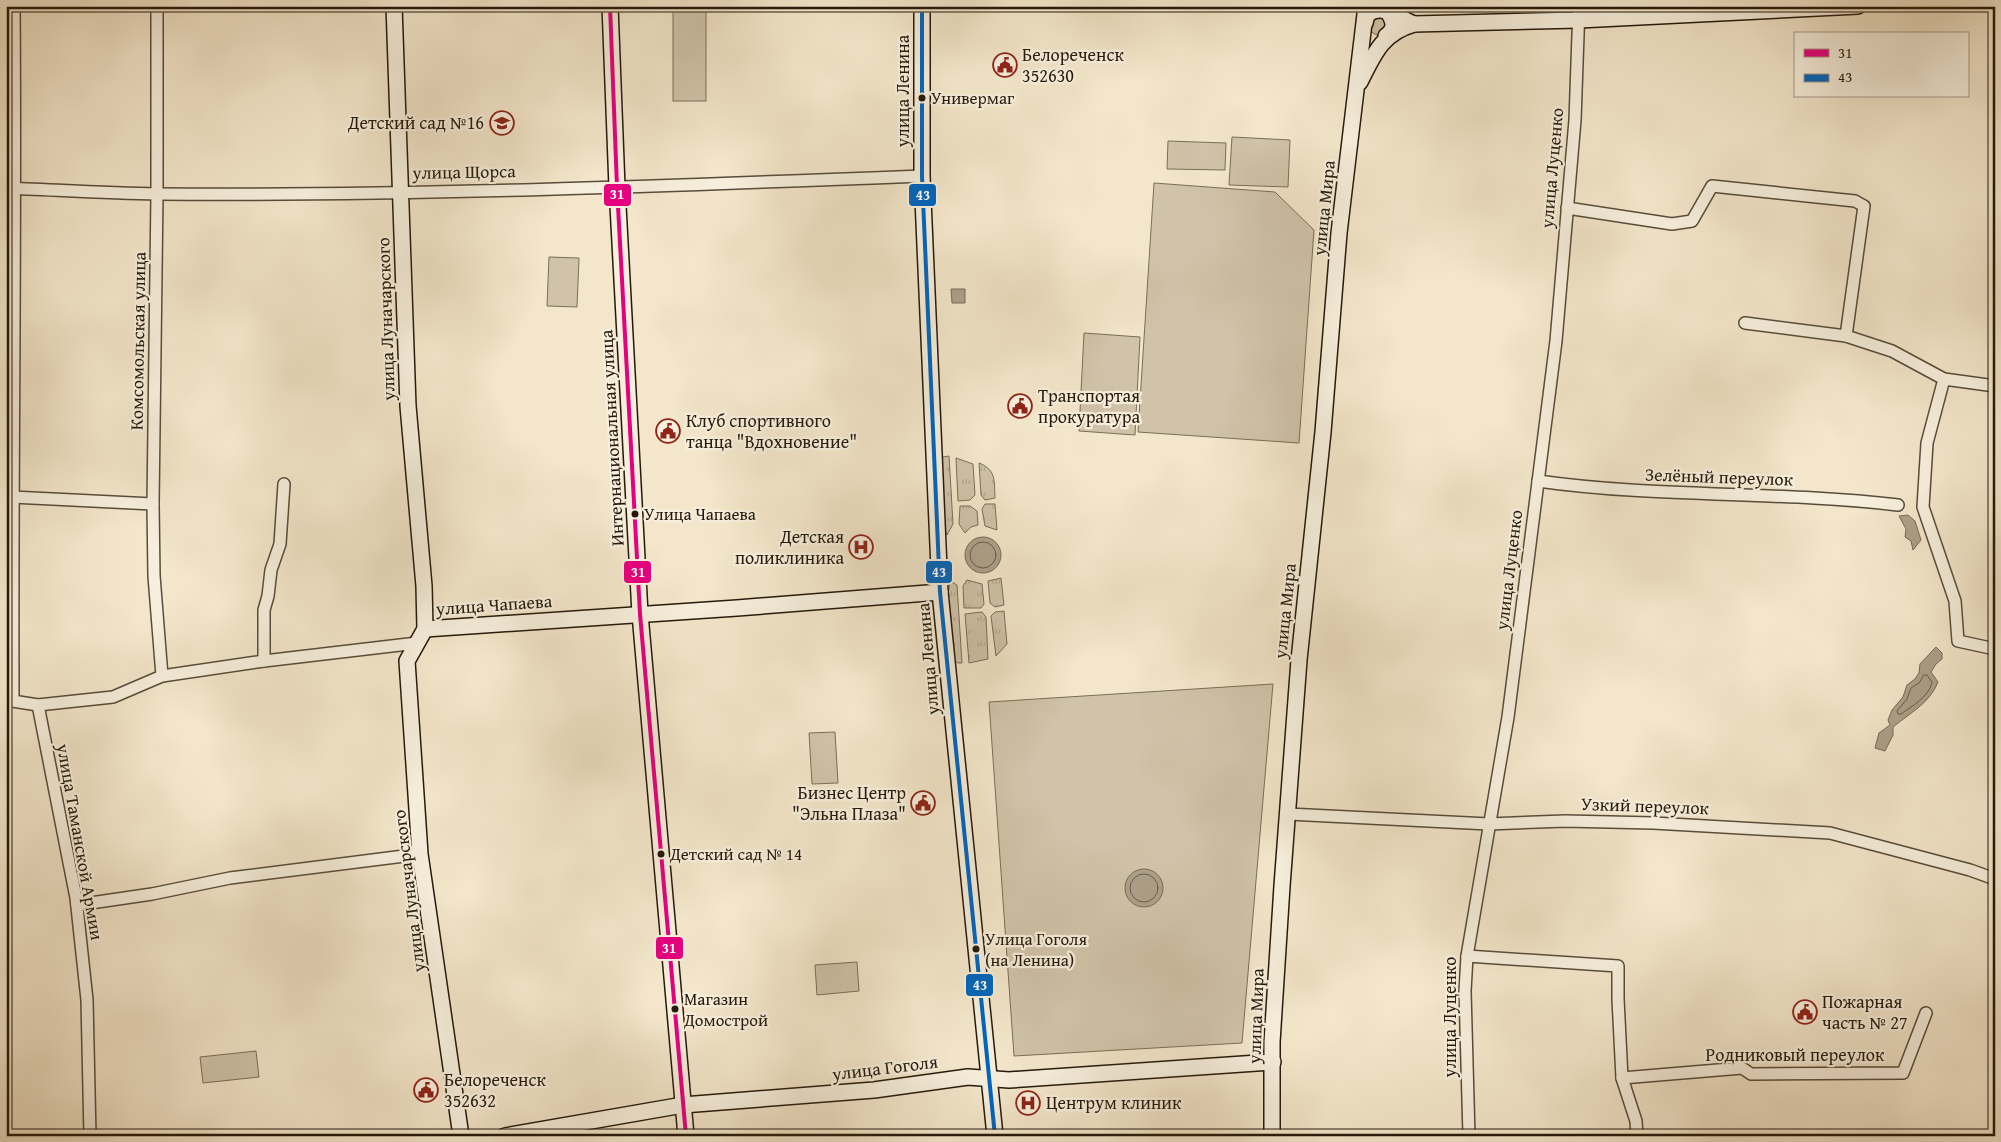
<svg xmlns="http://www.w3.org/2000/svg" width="2001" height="1142" viewBox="0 0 2001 1142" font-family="'Gentium Book Plus',serif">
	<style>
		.grass { fill: url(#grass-tufts); stroke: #7a6e5a }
		.park { fill: #d0c3a9; stroke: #7a6e5a }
		.water { fill: #ada089; stroke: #776a56 }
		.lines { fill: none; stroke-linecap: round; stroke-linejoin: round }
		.shore { stroke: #695c4a; stroke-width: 1 }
		.street-casing { stroke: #584c3a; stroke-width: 14 }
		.secondary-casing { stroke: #25190a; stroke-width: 18 }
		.street { stroke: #f7efdd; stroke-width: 11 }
		.secondary { stroke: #f7efdd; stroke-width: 15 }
		.bus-1-casing { stroke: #f7efdd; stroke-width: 8 }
		.bus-2-casing { stroke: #f7efdd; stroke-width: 8 }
		.bus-1 { stroke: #e5007d; stroke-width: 4 }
		.bus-2 { stroke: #0065bd; stroke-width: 4 }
		.bus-dot { fill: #25190a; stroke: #f7efdd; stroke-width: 2 }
		.labels { text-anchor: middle; stroke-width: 4.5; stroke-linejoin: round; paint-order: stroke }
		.bus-label { font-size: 17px; fill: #25190a; stroke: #f7efdd; text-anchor: start }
		.poi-label { font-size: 18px; fill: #25190a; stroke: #f7efdd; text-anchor: start }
		.street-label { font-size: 18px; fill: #25190a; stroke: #f7efdd }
		.line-badge { stroke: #f7efdd; stroke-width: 2 }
		.badge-label { font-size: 14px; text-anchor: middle; font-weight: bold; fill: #fff }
	</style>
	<defs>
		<pattern id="grass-tufts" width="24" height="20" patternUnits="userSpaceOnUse" patternTransform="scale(1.25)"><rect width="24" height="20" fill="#d0c3a9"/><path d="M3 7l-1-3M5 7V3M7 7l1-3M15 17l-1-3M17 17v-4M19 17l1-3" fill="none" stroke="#b2a790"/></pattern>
	</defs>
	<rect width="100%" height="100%" fill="#f3e6ca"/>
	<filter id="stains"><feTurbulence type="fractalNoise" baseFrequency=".004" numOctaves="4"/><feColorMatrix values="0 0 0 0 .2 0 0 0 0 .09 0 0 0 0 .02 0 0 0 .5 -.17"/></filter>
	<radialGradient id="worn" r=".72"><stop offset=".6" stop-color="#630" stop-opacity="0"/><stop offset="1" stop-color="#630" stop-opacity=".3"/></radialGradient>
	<!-- grass -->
	<g class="grass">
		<polygon points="1378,14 1390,22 1379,36 1373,33 1369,28 1373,15"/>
		<polygon points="949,456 953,524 947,535 941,517 939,463 943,457"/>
		<polygon points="956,458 973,464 975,495 970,500 958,501"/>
		<path d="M979 463C997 470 994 482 995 498L985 500 981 495Z"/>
		<polygon points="985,504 995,504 997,530 985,526 982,509"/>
		<polygon points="960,506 970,506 977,511 978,525 971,527 965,533 959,524"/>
		<polygon points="1001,578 1004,605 995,607 990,603 988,581"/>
		<polygon points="967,580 982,584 984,604 981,608 964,608 963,586"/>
		<polygon points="950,581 957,585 962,663 958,663 953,659 946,608"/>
		<polygon points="1004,611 1007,644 996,656 991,616 995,612"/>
		<polygon points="982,612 986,617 988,659 969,663 965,614"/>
	</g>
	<!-- park -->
	<g class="park">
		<rect x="673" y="6" width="33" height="95"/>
		<polygon points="1232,137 1290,140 1288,187 1229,185"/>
		<polygon points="1168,141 1226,143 1225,170 1167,169"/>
		<polygon points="1154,183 1275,192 1314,230 1299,443 1138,432"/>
		<polygon points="549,257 579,258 577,307 547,306"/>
		<polygon points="1084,333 1140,337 1135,435 1079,431"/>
		<polygon points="1273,684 1242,1043 1014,1056 989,702"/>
		<polygon points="835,732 838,783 812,784 809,733"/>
		<polygon points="857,962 859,991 817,995 815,965"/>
		<polygon points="256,1051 259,1077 203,1083 200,1057"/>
	</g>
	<!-- water -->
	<g class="water">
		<polygon points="951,289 965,289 965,303 952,303"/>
		<polygon points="1908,515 1915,521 1921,540 1913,550 1911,541 1905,537 1906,529 1899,516"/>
		<circle cx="983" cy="555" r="18"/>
		<path d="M1936 647 1942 653V659L1936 664 1931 672 1938 682C1930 703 1910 713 1893 727V735L1885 751 1875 748 1879 733 1890 725 1888 720 1892 710 1903 697 1907 685 1915 679 1919 673 1920 664Z"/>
		<circle cx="1144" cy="888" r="19"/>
	</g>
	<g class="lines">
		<!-- shore -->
		<g class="shore">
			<circle cx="983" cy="555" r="13"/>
			<path d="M1924 675H1927L1932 682C1929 697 1912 706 1901 714H1898L1897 711 1907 699 1911 688 1919 683Z"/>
			<circle cx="1144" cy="888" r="14"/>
		</g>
		<!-- street casing -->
		<g class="street-casing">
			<g id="street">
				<polyline points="157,6 157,194 153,504 154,576 162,676"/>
				<path d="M6 188C57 190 107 193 158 194 412 196 668 186 922 176"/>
				<polyline points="1567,208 1672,224 1692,221 1712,186 1855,201 1864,206 1846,336"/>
				<polyline points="1745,323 1846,336 1892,351 1944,379 1995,386"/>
				<polyline points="1944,379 1927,443 1923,507 1955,601 1958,641 1995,649"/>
				<path d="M1538 481C1658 498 1778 491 1898 505"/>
				<polyline points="12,497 153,504"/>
				<polyline points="264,661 264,610 268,596 271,570 280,544 284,484"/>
				<polyline points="6,700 38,705 113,697 162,676 264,661 417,643"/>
				<path d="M13 700C12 469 16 238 14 6"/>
				<polyline points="38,705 76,898 87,1000 90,1136"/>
				<polyline points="1288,814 1489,824 1565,821 1653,823 1830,833 1970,870 1995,879"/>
				<polyline points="77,905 152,894 230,878 420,854"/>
				<polyline points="1467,956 1618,966 1618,999 1622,1078 1742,1068 1751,1074 1903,1073 1926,1013"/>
				<polyline points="1622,1078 1636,1121 1637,1136"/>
				<polyline points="1469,1136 1465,991 1467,956 1508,717 1556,341 1575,120 1579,6"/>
			</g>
		</g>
		<!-- secondary casing -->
		<g class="secondary-casing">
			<g id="secondary">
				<polyline points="394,6 408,406 424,586 425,629"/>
				<polyline points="610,6 617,187 640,614 686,1136"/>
				<polyline points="922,6 922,176 940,592 995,1136"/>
				<path d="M1385 6C1391 18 1399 26 1386 36"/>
				<path d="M1365 23 1367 15C1381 2 1399 18 1414 24"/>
				<path d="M1360 82C1374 54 1382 33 1414 24L1579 20 1858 6"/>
				<polyline points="425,629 737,608 940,592"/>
				<polyline points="425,629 407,661 420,854 461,1136"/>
				<polyline points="505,1136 683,1105 874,1090 968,1077 1009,1080 1273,1062"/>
				<polyline points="1272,1136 1272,1042 1282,886 1299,660 1323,432 1339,233 1366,6"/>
			</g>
		</g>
		<!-- street -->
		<use href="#street" class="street"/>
		<!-- secondary -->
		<use href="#secondary" class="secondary"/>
		<!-- bus-1 casing -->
		<g class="bus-1-casing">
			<polyline id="bus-1" points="610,6 617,187 640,614 686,1136"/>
		</g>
		<!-- bus-2 casing -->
		<g class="bus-2-casing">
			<polyline id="bus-2" points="922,6 922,176 940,592 995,1136"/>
		</g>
		<!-- bus-1 -->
		<use href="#bus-1" class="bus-1"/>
		<!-- bus-2 -->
		<use href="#bus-2" class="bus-2"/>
	</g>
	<!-- icons -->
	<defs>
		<g id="civic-ring" transform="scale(1.25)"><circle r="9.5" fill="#f7efdd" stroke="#8f2418" stroke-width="1.5"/><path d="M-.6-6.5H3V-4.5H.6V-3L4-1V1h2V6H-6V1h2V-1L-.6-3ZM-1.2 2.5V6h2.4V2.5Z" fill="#8f2418"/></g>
		<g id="school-ring" transform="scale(1.25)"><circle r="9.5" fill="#f7efdd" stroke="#8f2418" stroke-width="1.5"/><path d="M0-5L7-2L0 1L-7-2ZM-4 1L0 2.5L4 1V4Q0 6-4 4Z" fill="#8f2418"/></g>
		<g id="hospital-ring" transform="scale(1.25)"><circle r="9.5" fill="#f7efdd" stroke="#8f2418" stroke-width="1.5"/><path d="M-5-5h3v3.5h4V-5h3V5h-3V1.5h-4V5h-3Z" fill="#8f2418"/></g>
	</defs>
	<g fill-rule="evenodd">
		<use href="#civic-ring" x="1005" y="65"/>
		<use href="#school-ring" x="502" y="123"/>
		<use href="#civic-ring" x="1020" y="406"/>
		<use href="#civic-ring" x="668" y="431"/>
		<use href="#hospital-ring" x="861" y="547"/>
		<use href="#civic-ring" x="923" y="803"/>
		<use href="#civic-ring" x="1805" y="1012"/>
		<use href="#civic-ring" x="426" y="1090"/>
		<use href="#hospital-ring" x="1028" y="1103"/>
	</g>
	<!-- markers -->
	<g class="bus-dot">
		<circle cx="922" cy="98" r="4.5"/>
		<circle cx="635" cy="514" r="4.5"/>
		<circle cx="661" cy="854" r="4.5"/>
		<circle cx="976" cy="949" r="4.5"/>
		<circle cx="675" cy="1009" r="4.5"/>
	</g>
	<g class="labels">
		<!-- bus labels -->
		<g class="bus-label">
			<text x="931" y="104">Универмаг</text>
			<text x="644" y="520">Улица Чапаева</text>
			<text x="670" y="860">Детский сад № 14</text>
			<text x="985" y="945">Улица Гоголя<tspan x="985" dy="21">(на Ленина)</tspan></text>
			<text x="684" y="1005">Магазин<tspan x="684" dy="21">Домострой</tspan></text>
		</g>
		<!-- poi labels -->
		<g class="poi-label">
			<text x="1022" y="61">Белореченск<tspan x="1022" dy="21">352630</tspan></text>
			<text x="484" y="129" text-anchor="end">Детский сад №16</text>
			<text x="1038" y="402">Транспортая<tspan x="1038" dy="21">прокуратура</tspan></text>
			<text x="686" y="427">Клуб спортивного<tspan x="686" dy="21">танца "Вдохновение"</tspan></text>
			<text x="844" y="543" text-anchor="end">Детская<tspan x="844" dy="21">поликлиника</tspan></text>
			<text x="906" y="799" text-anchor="end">Бизнес Центр<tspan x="906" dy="21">"Эльна Плаза"</tspan></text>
			<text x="1822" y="1008">Пожарная<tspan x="1822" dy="21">часть № 27</tspan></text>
			<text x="444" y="1086">Белореченск<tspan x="444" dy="21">352632</tspan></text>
			<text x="1046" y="1109">Центрум клиник</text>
		</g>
		<!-- street labels -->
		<g class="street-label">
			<text transform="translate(903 91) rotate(-90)" y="6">улица Ленина</text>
			<text transform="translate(1552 168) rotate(-85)" y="6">улица Луценко</text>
			<text transform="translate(464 172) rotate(-1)" y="6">улица Щорса</text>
			<text transform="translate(1324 208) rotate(-84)" y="6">улица Мира</text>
			<text transform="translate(386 319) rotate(-92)" y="6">улица Луначарского</text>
			<text transform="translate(138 341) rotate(-89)" y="6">Комсомольская улица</text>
			<text transform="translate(612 438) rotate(-93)" y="6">Интернациональная улица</text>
			<text transform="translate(1719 477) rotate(2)" y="6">Зелёный переулок</text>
			<text transform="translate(1509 570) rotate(-83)" y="6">улица Луценко</text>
			<text transform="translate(494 605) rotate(-4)" y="6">улица Чапаева</text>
			<text transform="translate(1285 611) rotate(-84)" y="6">улица Мира</text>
			<text transform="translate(928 659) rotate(-95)" y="6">улица Ленина</text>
			<text transform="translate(1645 806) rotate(2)" y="6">Узкий переулок</text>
			<text transform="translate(80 842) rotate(80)" y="6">улица Таманской Армии</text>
			<text transform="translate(409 891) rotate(-97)" y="6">улица Луначарского</text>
			<text transform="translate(1256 1016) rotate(-88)" y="6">улица Мира</text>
			<text transform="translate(1450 1017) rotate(-90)" y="6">улица Луценко</text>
			<text x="1795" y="1061">Родниковый переулок</text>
			<text transform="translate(885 1068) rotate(-7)" y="6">улица Гоголя</text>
		</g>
	</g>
	<g class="line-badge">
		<rect x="603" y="183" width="29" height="24" rx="5" fill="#e5007d"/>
		<rect x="908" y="183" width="29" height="24" rx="5" fill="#0065bd"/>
		<rect x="623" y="560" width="29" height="24" rx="5" fill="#e5007d"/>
		<rect x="925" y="560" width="28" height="24" rx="5" fill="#0065bd"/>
		<rect x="655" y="936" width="29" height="24" rx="5" fill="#e5007d"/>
		<rect x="965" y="973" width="29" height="24" rx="5" fill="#0065bd"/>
	</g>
	<g class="badge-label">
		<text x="617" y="199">31</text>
		<text x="923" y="200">43</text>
		<text x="638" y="577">31</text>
		<text x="939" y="577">43</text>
		<text x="669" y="953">31</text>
		<text x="980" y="990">43</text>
	</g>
	<!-- margin -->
	<rect width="2001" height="1142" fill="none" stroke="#f3e6ca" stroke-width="25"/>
	<rect x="8" y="8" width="1986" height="1127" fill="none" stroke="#25190a" stroke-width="2.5"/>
	<rect x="12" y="12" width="1976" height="1117" fill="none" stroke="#25190a"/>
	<!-- legend -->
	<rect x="1794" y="32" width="175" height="65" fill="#f7efdd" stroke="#a39989"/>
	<rect x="1804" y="49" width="25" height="8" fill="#e5007d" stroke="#a39989"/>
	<text x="1838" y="58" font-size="15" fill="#25190a">31</text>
	<rect x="1804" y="74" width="25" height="8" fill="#0065bd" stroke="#a39989"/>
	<text x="1838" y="82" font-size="15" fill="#25190a">43</text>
	<rect width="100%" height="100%" filter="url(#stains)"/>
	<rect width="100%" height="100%" fill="url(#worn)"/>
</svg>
